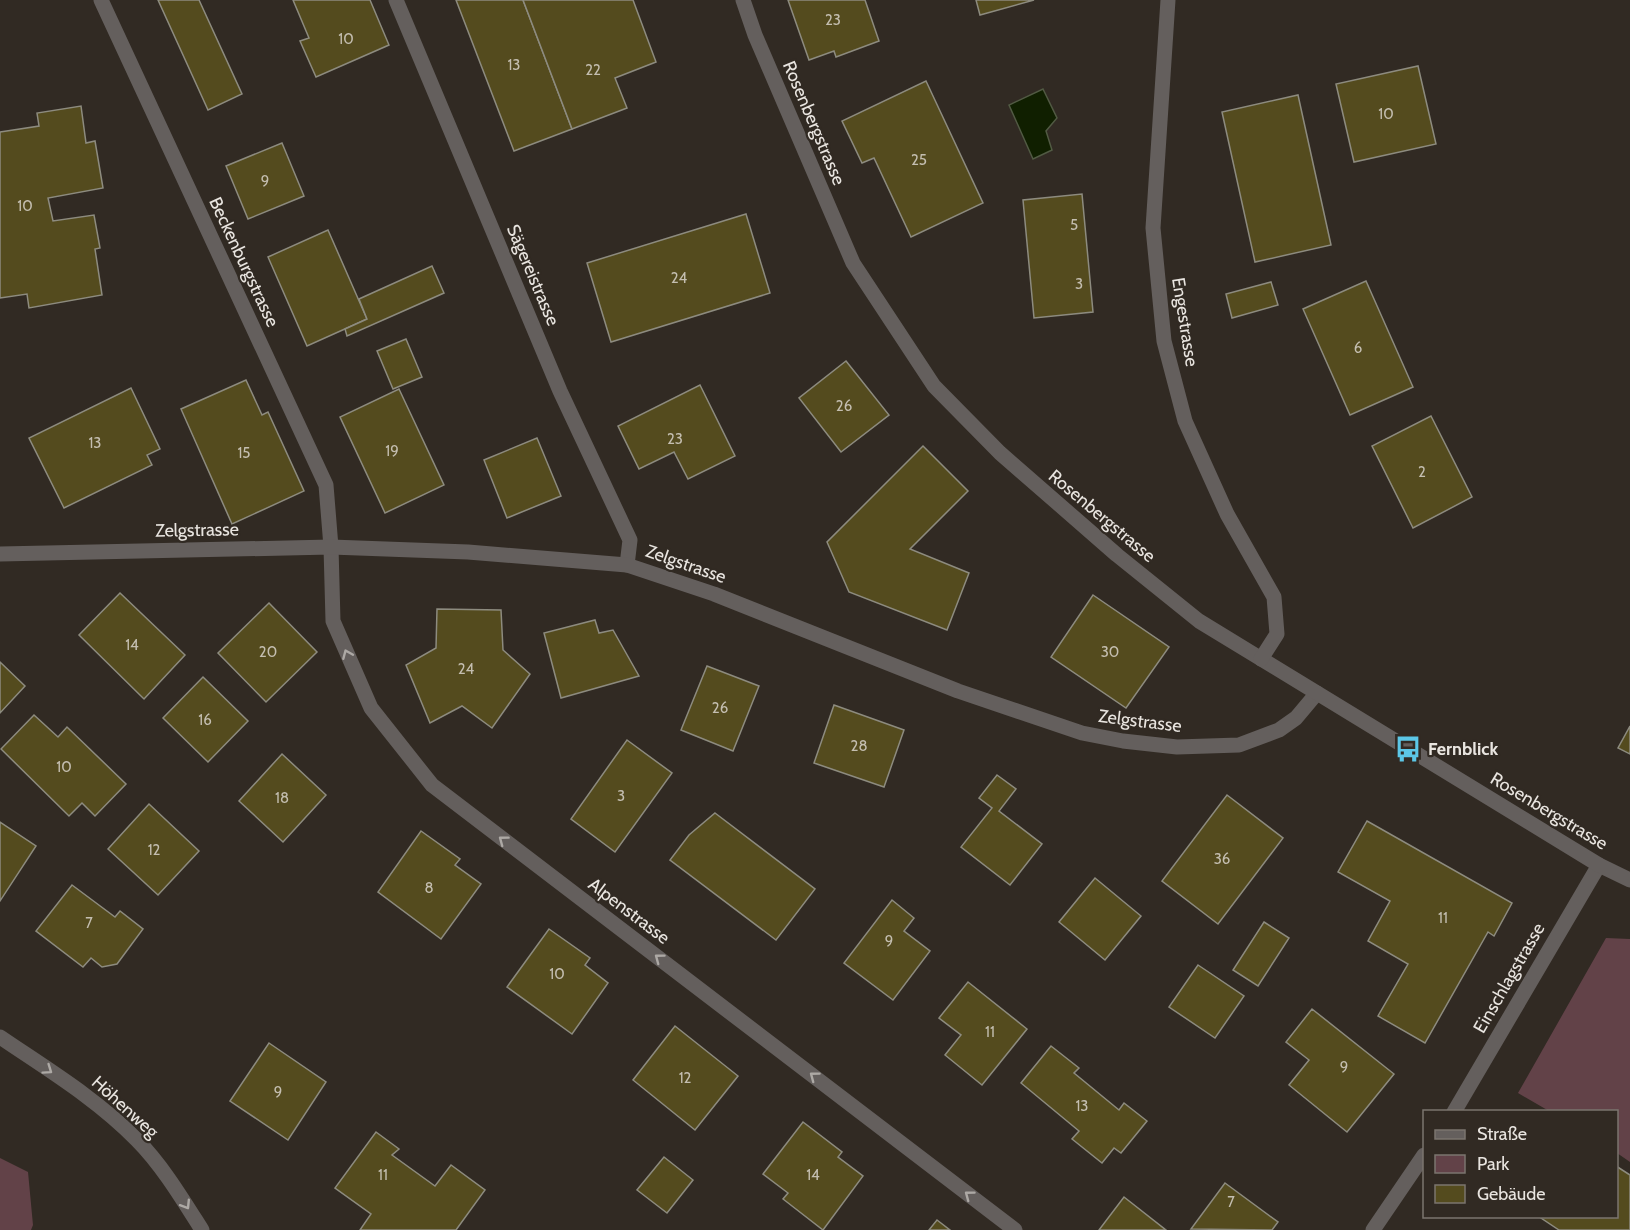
<svg xmlns="http://www.w3.org/2000/svg" width="1630" height="1230" viewBox="0 0 1630 1230" font-family="Cabin,sans-serif">
	<style>
		.green { fill: #624248 }
		.water { fill: #101f00; stroke: #515a43; stroke-width: 1.5 }
		.building { fill: #544b1e; stroke: #8d8b7f; stroke-width: 1.5 }
		.lines { fill: none; stroke-linecap: round; stroke-linejoin: round }
		.minor { stroke: #645f5d; stroke-width: 15 }
		.tertiary { stroke: #645f5d; stroke-width: 15 }
		.oneway { stroke: #ada9a5 }
		.labels { text-anchor: middle; stroke-width: 4.5; stroke-linejoin: round; paint-order: stroke }
		.number-label { font-size: 15px; fill: #c4beb0 }
		.street-label { font-size: 18px; fill: #e9e5e0; stroke: #312a23 }
		.poi-label { font-size: 18px; font-weight: bold; fill: #e9e5e0; stroke: #312a23; text-anchor: start }
	</style>
	<rect width="100%" height="100%" fill="#312a23"/>
	<!-- green -->
	<g class="green">
		<polygon points="1606,938 1630,939 1630,1162 1617,1153 1616,1112 1549,1111 1518,1093"/>
		<polygon points="0,1158 28,1172 33,1225 31,1230 0,1230"/>
	</g>
	<!-- water -->
	<polygon class="water" points="1043,89 1057,118 1046,131 1052,150 1033,159 1009,105"/>
	<!-- building -->
	<g class="building">
		<polygon points="158,0 199,0 242,94 208,110"/>
		<polygon points="293,0 370,0 389,45 316,77 300,41 309,38"/>
		<polygon points="456,0 523,0 572,129 514,151"/>
		<polygon points="523,0 633,0 656,62 615,78 627,108 572,129"/>
		<polygon points="788,0 865,0 879,41 836,57 834,51 809,60"/>
		<polygon points="976,0 1034,0 980,15"/>
		<polygon points="1418,66 1436,144 1354,162 1336,84"/>
		<polygon points="926,81 983,203 911,237 874,158 862,163 842,121"/>
		<polygon points="1298,95 1331,245 1255,262 1222,112"/>
		<polygon points="81,106 86,143 95,141 103,188 48,198 53,221 94,215 100,248 95,249 102,295 29,308 27,294 0,298 0,132 39,126 37,113"/>
		<polygon points="282,143 304,196 248,219 226,166"/>
		<polygon points="1082,194 1093,312 1034,318 1023,200"/>
		<polygon points="746,214 770,293 611,342 587,263"/>
		<polygon points="328,230 367,319 307,346 268,257"/>
		<polygon points="432,266 444,293 347,336 345,329 367,319 359,299"/>
		<polygon points="1366,281 1413,387 1350,415 1303,309"/>
		<polygon points="1271,282 1278,305 1232,318 1226,294"/>
		<polygon points="406,339 422,377 393,389 377,351"/>
		<polygon points="846,361 889,415 841,452 799,398"/>
		<polygon points="246,380 262,415 268,412 304,491 232,524 181,409"/>
		<polygon points="700,385 735,456 688,479 674,452 639,469 618,426"/>
		<polygon points="131,388 160,449 147,455 152,465 64,508 29,438"/>
		<polygon points="399,389 444,485 385,513 340,417"/>
		<polygon points="1431,416 1472,497 1413,528 1372,446"/>
		<polygon points="537,438 561,496 507,518 484,460"/>
		<polygon points="923,446 968,491 910,549 969,573 947,630 849,592 827,542"/>
		<polygon points="120,593 185,655 144,699 79,635"/>
		<polygon points="1093,595 1169,647 1126,708 1051,657"/>
		<polygon points="269,603 317,652 266,702 218,653"/>
		<polygon points="437,609 501,610 503,650 530,674 492,728 462,706 430,723 406,665 436,648"/>
		<polygon points="595,620 599,633 613,630 639,676 561,698 544,633"/>
		<polygon points="0,662 25,686 0,713"/>
		<polygon points="707,666 759,686 733,751 681,730"/>
		<polygon points="203,677 248,721 208,762 163,718"/>
		<polygon points="834,705 904,730 884,787 814,763"/>
		<polygon points="34,715 58,737 67,727 126,784 95,816 82,803 69,816 1,749"/>
		<polygon points="1630,726 1630,754 1618,748"/>
		<polygon points="627,740 672,773 615,852 571,819"/>
		<polygon points="282,754 326,795 283,842 239,801"/>
		<polygon points="997,775 1016,789 999,811 1042,844 1010,885 961,847 992,808 979,798"/>
		<polygon points="1227,795 1283,838 1218,924 1162,881"/>
		<polygon points="149,804 199,851 158,895 108,849"/>
		<polygon points="715,813 815,889 776,940 670,860 689,835"/>
		<polygon points="1367,821 1512,903 1494,936 1488,932 1425,1043 1378,1016 1408,964 1368,941 1390,901 1338,872"/>
		<polygon points="0,822 36,846 0,901"/>
		<polygon points="421,831 460,859 455,865 481,884 441,939 378,892"/>
		<polygon points="1095,878 1141,916 1105,960 1059,922"/>
		<polygon points="72,885 115,917 120,911 143,929 117,964 102,967 91,958 83,967 36,931"/>
		<polygon points="892,900 914,918 904,931 930,951 893,1000 844,963"/>
		<polygon points="1264,922 1289,938 1258,986 1233,970"/>
		<polygon points="549,929 590,958 585,965 608,983 572,1034 507,987"/>
		<polygon points="1198,965 1244,996 1215,1038 1169,1007"/>
		<polygon points="968,982 1027,1029 982,1085 945,1055 961,1035 939,1018"/>
		<polygon points="1312,1009 1394,1074 1347,1132 1289,1085 1309,1060 1286,1042"/>
		<polygon points="675,1026 738,1076 695,1130 633,1080"/>
		<polygon points="269,1043 326,1082 288,1140 230,1101"/>
		<polygon points="1051,1046 1079,1068 1074,1073 1119,1110 1124,1103 1147,1121 1121,1153 1114,1148 1102,1163 1072,1139 1079,1131 1021,1083"/>
		<polygon points="803,1122 842,1152 838,1157 863,1176 823,1230 783,1199 788,1193 763,1174"/>
		<polygon points="376,1132 399,1149 392,1155 435,1186 451,1165 485,1190 456,1230 360,1230 371,1214 335,1188"/>
		<polygon points="664,1157 693,1180 667,1213 637,1190"/>
		<polygon points="1616,1166 1630,1175 1630,1230 1559,1230 1538,1216 1616,1216"/>
		<polygon points="1225,1183 1278,1222 1272,1230 1191,1229"/>
		<polygon points="1124,1197 1166,1230 1099,1230"/>
		<polygon points="937,1220 950,1230 929,1230"/>
	</g>
	<g class="lines">
		<!-- minor -->
		<g class="minor">
			<polyline points="101,0 326,485 331,547 333,621 371,708 432,785 1015,1230"/>
			<polyline points="396,0 560,391 630,540 627,565"/>
			<polyline points="0,554 331,547 468,552 627,565 714,594 958,691 1082,733 1123,741 1177,747 1239,745 1279,730 1296,718 1317,693"/>
			<path d="M0 1037C47 1069 97 1099 137 1140 162 1165 183 1200 202 1230"/>
			<polyline points="1454,1112 1599,865"/>
			<polyline points="1373,1230 1424,1155"/>
		</g>
		<!-- tertiary -->
		<g class="tertiary">
			<polyline points="743,0 755,35 853,263 934,386 1000,453 1117,555 1199,621 1599,865 1630,880"/>
			<polyline points="1168,0 1153,228 1164,341 1185,421 1227,514 1274,597 1277,634 1261,659"/>
		</g>
	</g>
	<!-- one-way arrows -->
	<defs><path id="oneway-chevron" d="M-2-3.5L2.5 0L-2 3.5" fill="none" stroke-width="1.6" stroke-linecap="round" stroke-linejoin="round" transform="scale(1.5)"/></defs>
	<g class="oneway">
		<use href="#oneway-chevron" transform="translate(347 654) rotate(-113)"/>
		<use href="#oneway-chevron" transform="translate(503 840) rotate(-143)"/>
		<use href="#oneway-chevron" transform="translate(659 958) rotate(-143)"/>
		<use href="#oneway-chevron" transform="translate(48 1070) rotate(35)"/>
		<use href="#oneway-chevron" transform="translate(814 1076) rotate(-143)"/>
		<use href="#oneway-chevron" transform="translate(969 1195) rotate(-143)"/>
		<use href="#oneway-chevron" transform="translate(186 1205) rotate(58)"/>
	</g>
	<!-- icons -->
	<defs>
		<g id="bus-bare" transform="scale(2.07)"><path d="M-5-6H5V4H4V6H2V4H-2V6H-4V4H-5ZM-3.5-4V0h7V-4ZM-3.5 1.2v1.5H-2V1.2ZM2 1.2v1.5H3.5V1.2Z" fill="#5cc7e7" stroke="#312a23" stroke-width="2.5" paint-order="stroke"/></g>
	</defs>
	<g fill-rule="evenodd">
		<use href="#bus-bare" x="1408" y="749"/>
	</g>
	<g class="labels">
		<!-- number labels -->
		<g class="number-label">
			<text x="833" y="25">23</text>
			<text x="346" y="44">10</text>
			<text x="514" y="70">13</text>
			<text x="593" y="75">22</text>
			<text x="1386" y="119">10</text>
			<text x="919" y="165">25</text>
			<text x="265" y="186">9</text>
			<text x="25" y="211">10</text>
			<text x="1074" y="230">5</text>
			<text x="679" y="283">24</text>
			<text x="1079" y="289">3</text>
			<text x="1358" y="353">6</text>
			<text x="844" y="411">26</text>
			<text x="675" y="444">23</text>
			<text x="95" y="448">13</text>
			<text x="392" y="456">19</text>
			<text x="244" y="458">15</text>
			<text x="1422" y="477">2</text>
			<text x="132" y="650">14</text>
			<text x="268" y="657">20</text>
			<text x="1110" y="657">30</text>
			<text x="466" y="674">24</text>
			<text x="720" y="713">26</text>
			<text x="205" y="725">16</text>
			<text x="859" y="751">28</text>
			<text x="64" y="772">10</text>
			<text x="621" y="801">3</text>
			<text x="282" y="803">18</text>
			<text x="154" y="855">12</text>
			<text x="1222" y="864">36</text>
			<text x="429" y="893">8</text>
			<text x="1443" y="923">11</text>
			<text x="89" y="928">7</text>
			<text x="889" y="946">9</text>
			<text x="557" y="979">10</text>
			<text x="990" y="1037">11</text>
			<text x="1344" y="1072">9</text>
			<text x="685" y="1083">12</text>
			<text x="278" y="1097">9</text>
			<text x="1082" y="1111">13</text>
			<text x="383" y="1180">11</text>
			<text x="813" y="1180">14</text>
			<text x="1231" y="1207">7</text>
		</g>
		<!-- street labels -->
		<g class="street-label">
			<text transform="translate(814 123) rotate(67)" y="6">Rosenbergstrasse</text>
			<text transform="translate(244 262) rotate(65)" y="6">Beckenburgstrasse</text>
			<text transform="translate(533 275) rotate(67)" y="6">Sägereistrasse</text>
			<text transform="translate(1185 322) rotate(81)" y="6">Engestrasse</text>
			<text transform="translate(1102 516) rotate(40)" y="6">Rosenbergstrasse</text>
			<text transform="translate(197 530) rotate(-1)" y="6">Zelgstrasse</text>
			<text transform="translate(686 564) rotate(19)" y="6">Zelgstrasse</text>
			<text transform="translate(1140 721) rotate(7)" y="6">Zelgstrasse</text>
			<text transform="translate(1549 811) rotate(31)" y="6">Rosenbergstrasse</text>
			<text transform="translate(629 911) rotate(37)" y="6">Alpenstrasse</text>
			<text transform="translate(1509 978) rotate(-60)" y="6">Einschlagstrasse</text>
			<text transform="translate(125 1107) rotate(42)" y="6">Höhenweg</text>
		</g>
		<!-- poi labels -->
		<g class="poi-label">
			<text x="1428" y="755">Fernblick</text>
		</g>
	</g>
	<!-- legend -->
	<rect x="1423" y="1110" width="195" height="108" fill="#312a23" stroke="#7b756f" stroke-width="1.5"/>
	<rect x="1435" y="1130" width="30" height="9" fill="#645f5d" stroke="#7b756f" stroke-width="1.5"/>
	<text x="1477" y="1140" font-size="18" fill="#e9e5e0">Straße</text>
	<rect x="1435" y="1155" width="30" height="18" fill="#624248" stroke="#7b756f" stroke-width="1.5"/>
	<text x="1477" y="1170" font-size="18" fill="#e9e5e0">Park</text>
	<rect x="1435" y="1185" width="30" height="18" fill="#544b1e" stroke="#7b756f" stroke-width="1.5"/>
	<text x="1477" y="1200" font-size="18" fill="#e9e5e0">Gebäude</text>
</svg>
